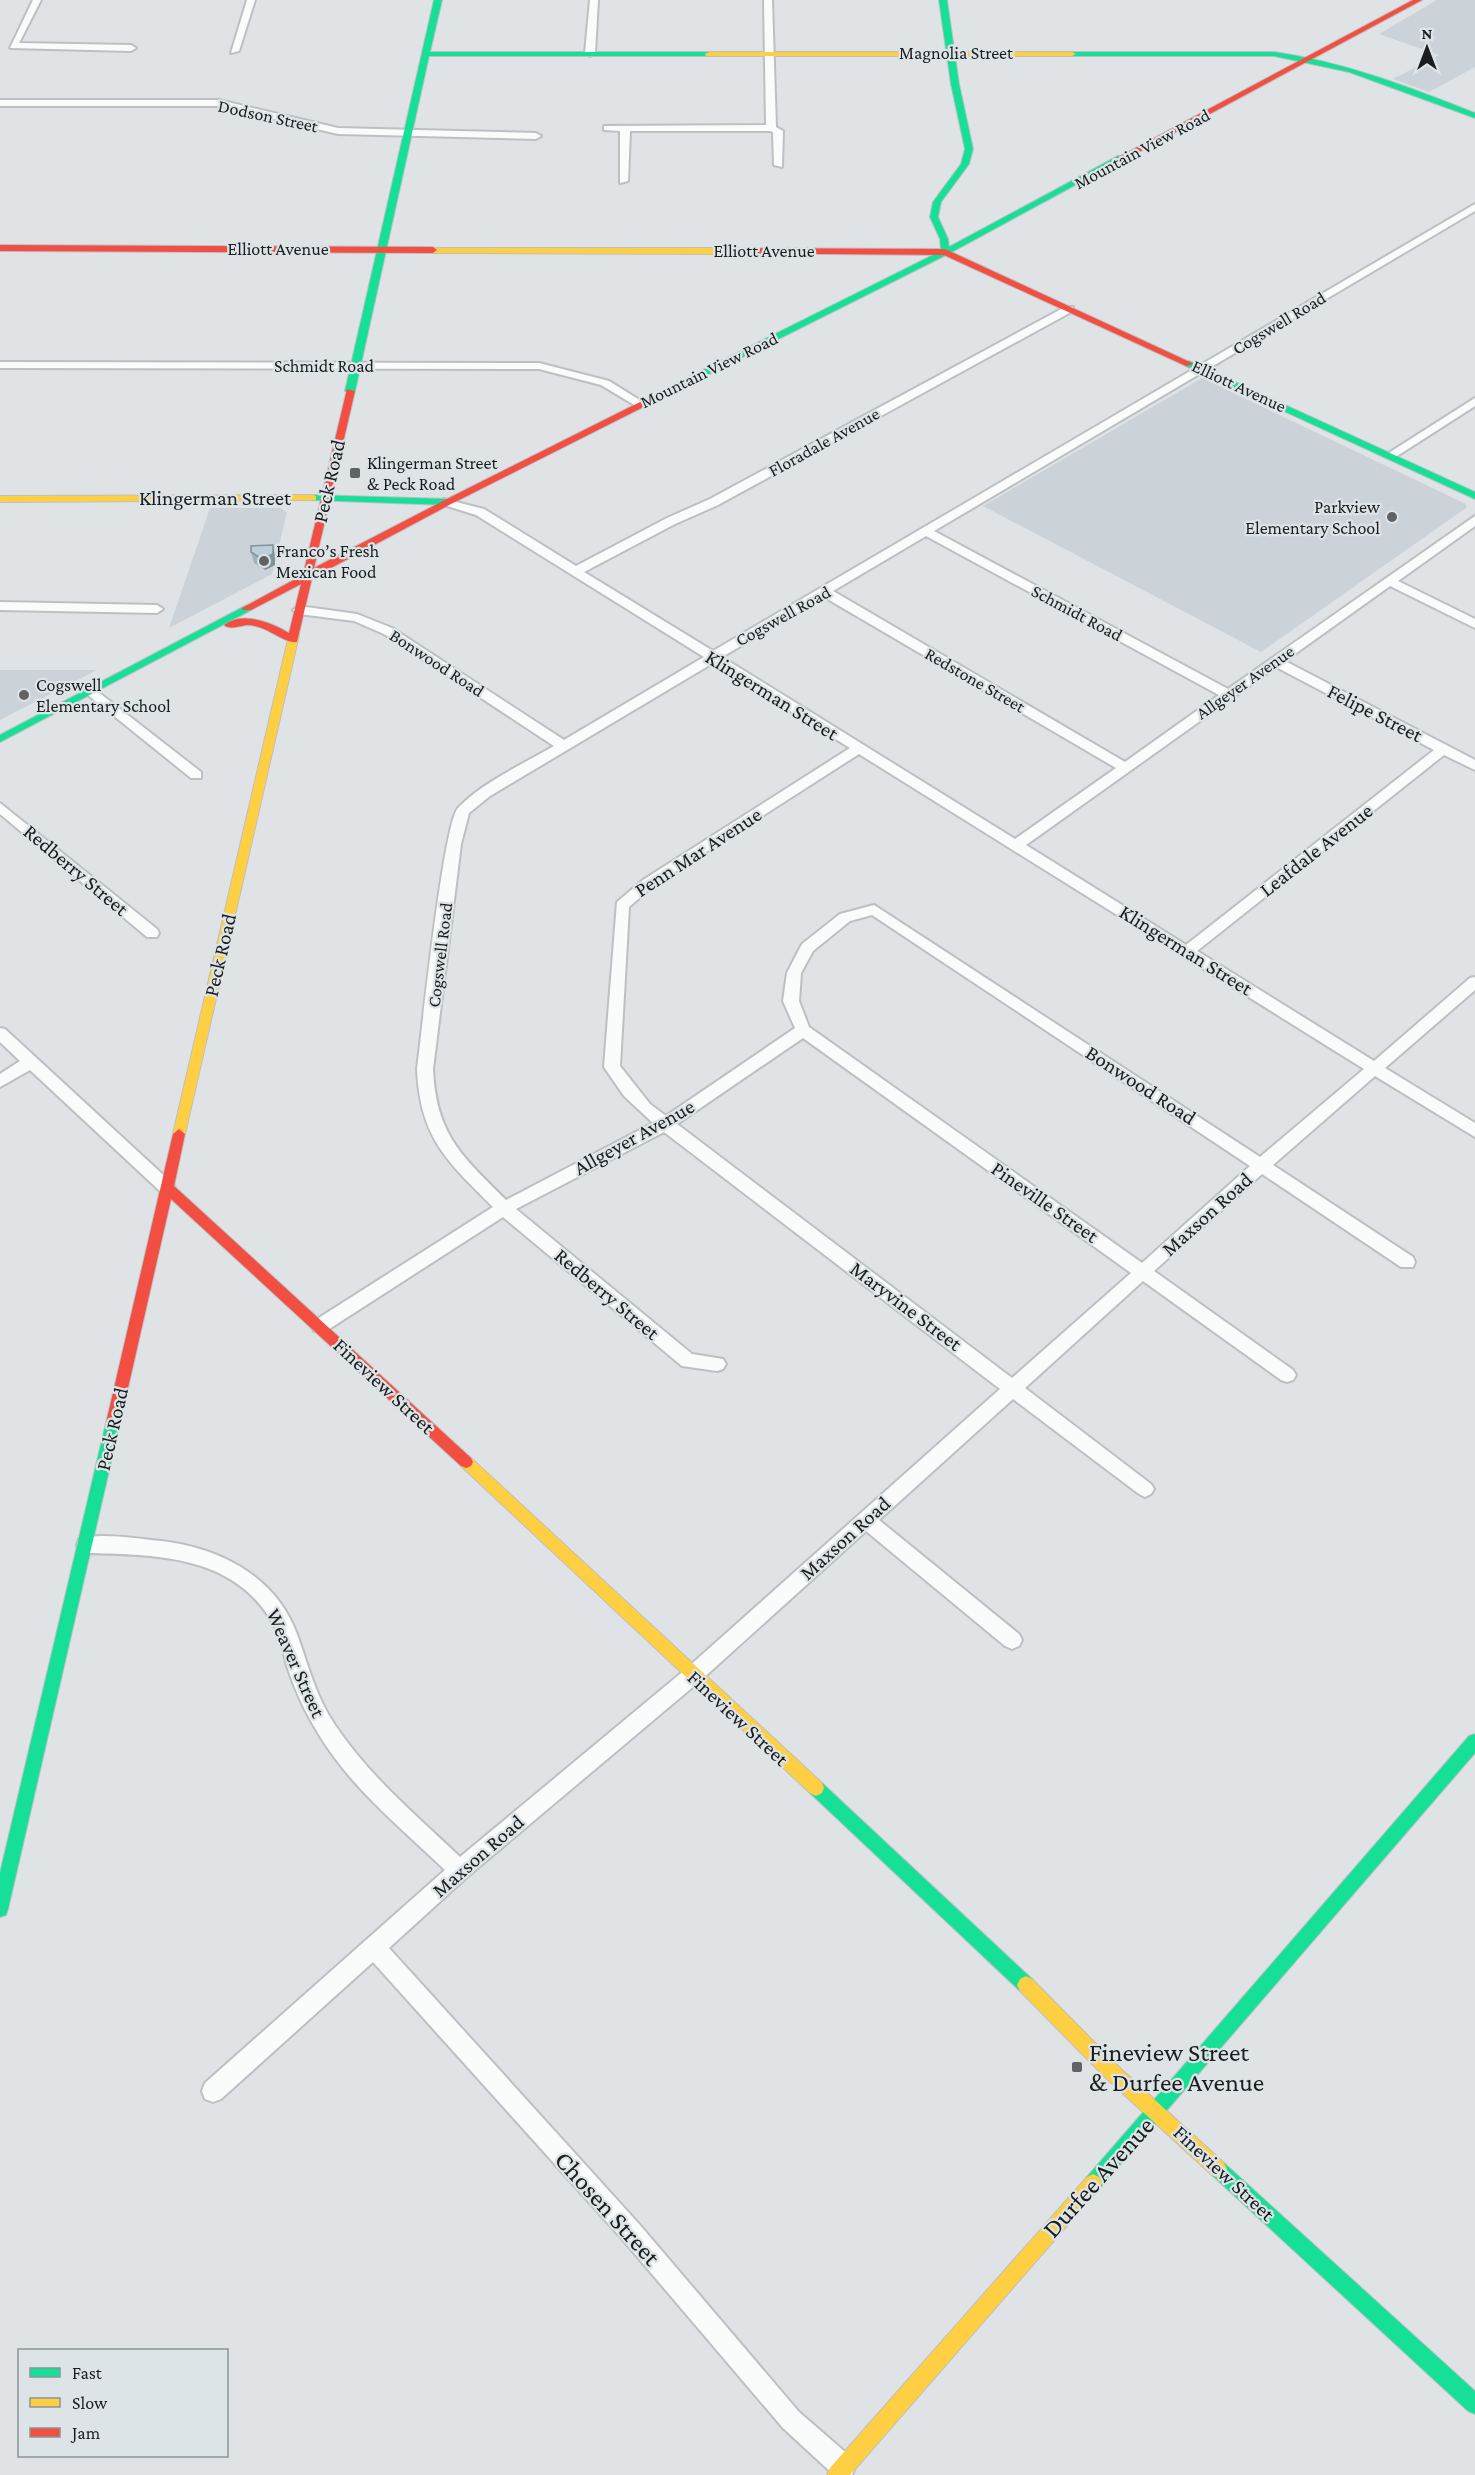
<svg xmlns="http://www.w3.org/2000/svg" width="1475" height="2475" viewBox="0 0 1475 2475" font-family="'Crimson Pro',serif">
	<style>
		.built { fill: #cbd3d8 }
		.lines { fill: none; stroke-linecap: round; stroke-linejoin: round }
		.street-casing { stroke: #bdc0c2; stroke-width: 4 }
		.fast-casing { stroke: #bdc0c2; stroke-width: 2 }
		.slow-casing { stroke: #bdc0c2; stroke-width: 2 }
		.jam-casing { stroke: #bdc0c2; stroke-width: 2 }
		.street { fill: #fafbfb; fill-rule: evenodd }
		.fast { fill: #16e098; fill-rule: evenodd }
		.slow { fill: #ffcf43; fill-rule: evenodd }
		.jam { fill: #f24e42; fill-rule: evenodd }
		.wall { fill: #a1b2bb }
		.shaded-wall { fill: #839198 }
		.building { fill: #bbcfd9; stroke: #839198; stroke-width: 1.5 }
		.poi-dot { fill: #606264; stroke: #dde4e7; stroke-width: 2 }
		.labels { text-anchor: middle; stroke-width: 4.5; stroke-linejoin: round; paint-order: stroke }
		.far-street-label { font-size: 18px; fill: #1b1d1e; stroke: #dde4e7 }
		.far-poi-label { font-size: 18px; fill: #1b1d1e; stroke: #dde4e7; text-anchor: start }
		.street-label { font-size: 21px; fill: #1b1d1e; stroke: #dde4e7 }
		.near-poi-label { font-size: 26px; fill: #1b1d1e; stroke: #dde4e7; text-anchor: start }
		.near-street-label { font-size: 26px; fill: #1b1d1e; stroke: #dde4e7 }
	</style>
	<rect width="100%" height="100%" fill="#dfe3e5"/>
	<!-- built -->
	<g class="built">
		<polygon points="1437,0 1475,0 1475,67 1429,92 1393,79 1439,55 1379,34"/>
		<polygon points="1202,378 1466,504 1466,508 1261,652 983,506"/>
		<polygon points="210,508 281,508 287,513 272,574 169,628"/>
		<polygon points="0,670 97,670 0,720"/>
	</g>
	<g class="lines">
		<!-- street casing -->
		<g class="street-casing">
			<g id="street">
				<polygon points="33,0 41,0 19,43 131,45 136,48 131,51 10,48"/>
				<polygon points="247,0 255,0 239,51 231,53"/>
				<polygon points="590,0 598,0 595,53 590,56 585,53"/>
				<polygon points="764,0 772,0 776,127 783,131 782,167 774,165 773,132 770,131 630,131 628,181 620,183 620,131 604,130 604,126 766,125"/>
				<polygon points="0,100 219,100 338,128 536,133 541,136 536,139 338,134 219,106 0,106"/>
				<path d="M1475 204V211L934 531 1228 689 1475 516V526L1398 581 1475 619V628L1390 586 1285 661 1475 760V770L1444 755 1197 951 1374 1061 1470 978 1475 977V990L1385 1068 1475 1123V1137L1375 1076 1273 1165 1413 1257 1415 1262 1413 1267H1401L1262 1174 1154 1271 1293 1370 1296 1375 1293 1380 1287 1382 1281 1380 1143 1281 1025 1388 1151 1484 1154 1489 1151 1494 1145 1497 1139 1494 1013 1399 879 1520 1019 1634 1022 1640 1019 1646 1012 1649 1005 1646 866 1531 700 1681 467 1877 389 1948 639 2224 799 2412 852 2458 855 2467 852 2475H834L783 2428 623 2240 373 1962 221 2099 213 2102 205 2099 202 2091 205 2083 445 1870C400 1827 350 1787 318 1733 305 1712 295 1690 287 1666 284 1656 283 1645 279 1635 242 1555 162 1555 86 1553L79 1551 77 1545 79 1539C99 1532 140 1539 161 1541 221 1548 277 1577 298 1637 309 1668 316 1697 335 1725 369 1776 416 1815 460 1857L686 1669 1000 1389 664 1132 516 1209 692 1354 723 1359 726 1364 723 1369 717 1371 682 1366 503 1217 326 1331H314L311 1326 314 1321 493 1207C447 1161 420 1138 417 1069 422 1031 443 825 458 808 481 783 525 763 554 746L384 634 354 621 299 614 293 610 299 606 357 614 392 628 564 740 704 657 476 515 444 505V499L484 509 576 566 667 518 710 499 1065 307H1073V311L718 505 675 524 584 572 713 651ZM926 536 1219 695 1125 762 833 591ZM824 597 1116 768 1015 839 722 657ZM713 663 850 748 643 880 617 902 604 1067 624 1096 653 1123 506 1200C462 1156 436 1135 433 1069L461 844 469 813 490 796ZM1276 667 1434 750 1186 945 1026 845ZM859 754 1364 1069 1260 1157 874 905 840 914 802 944 787 973 783 1001 795 1028 666 1116 650 1104 620 1066 629 907 653 886ZM872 915 1250 1166 1142 1263 809 1027 799 1001 801 973 813 951 850 921ZM803 1038 1131 1273 1012 1378 677 1124Z"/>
				<polygon points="0,362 539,363 609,381 646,404 636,406 601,385 539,369 0,368"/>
				<polygon points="1475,398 1475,406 1394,458 1384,456"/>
				<polygon points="0,602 157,605 163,609 157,613 0,610"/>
				<polygon points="93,688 201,772 201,778 191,778 88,695 88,689"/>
				<polygon points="0,803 157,929 159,933 157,937 147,937 0,814"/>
				<polygon points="0,1028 5,1029 173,1184 175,1188 173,1192 161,1192 30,1070 0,1087 0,1074 20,1061 0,1042"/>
			</g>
		</g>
		<!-- fast casing -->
		<g class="fast-casing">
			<g id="fast">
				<polygon points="434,0 442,0 430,52 709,52 713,54 709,56 429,56 355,391 350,394 345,391"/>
				<polygon points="939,0 947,0 959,84 973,149 969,164 941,202 938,217 948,239 949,247 1118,156 1125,158 948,254 683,387 677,387 677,383 941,251 940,239 930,217 933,202 961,164 965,149 951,84"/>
				<path d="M1072 52H1274C1344 62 1409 87 1475 113V118L1349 72 1274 56H1069V52Z"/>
				<polygon points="1189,361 1475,492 1475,499 1186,366 1184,364"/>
				<polygon points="313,495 448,499 453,502 448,505 310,500 308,498"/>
				<polygon points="247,605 251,606 251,610 0,742 0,735"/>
				<polygon points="113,1417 118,1419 120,1423 8,1909 6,1915 0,1917 0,1873 106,1423 108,1419"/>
				<polygon points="1475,1734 1475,1753 1099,2189 1093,2192 1087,2189 1084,2183 1087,2177 1469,1736"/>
				<polygon points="816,1780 822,1783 1032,1979 1035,1985 1032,1991 1026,1994 1020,1991 810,1793 808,1788 810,1783"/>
				<polygon points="1218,2160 1224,2163 1475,2391 1475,2414 1468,2411 1212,2175 1209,2169 1212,2163"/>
			</g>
		</g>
		<!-- slow casing -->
		<g class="slow-casing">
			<g id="slow">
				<polygon points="709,52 1072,52 1076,54 1072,56 706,56 705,54"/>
				<polygon points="430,248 721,248 725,251 721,254 433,253 429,250"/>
				<polygon points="313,495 316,496 316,500 0,502 0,496"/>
				<polygon points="294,632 299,635 185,1134 179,1139 173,1134 289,635"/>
				<polygon points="466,1456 471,1458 822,1783 824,1788 822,1793 816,1796 810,1793 461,1466 459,1462 461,1458"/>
				<polygon points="1026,1976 1032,1979 1120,2068 1224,2163 1227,2169 1224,2175 1218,2178 1212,2175 1108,2080 1020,1991 1017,1985 1020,1979"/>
				<polygon points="1093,2174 1099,2177 1102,2183 1099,2189 850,2475 827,2475 830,2468 1087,2177"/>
			</g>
		</g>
		<!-- jam casing -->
		<g class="jam-casing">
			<g id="jam">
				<polygon points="1413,0 1422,0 1124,160 1117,158"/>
				<polygon points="0,245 433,247 437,250 433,253 0,251"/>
				<polygon points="721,248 945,249 1194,364 1186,366 944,255 718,253 718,249"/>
				<path d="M680 382 683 383V387L451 504 312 578 297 642C284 644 267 625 247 625 239 626 230 630 224 625 242 611 271 622 289 633L301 584 251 610H243L242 608 303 575 347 389 355 391 314 568 445 500Z"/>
				<polygon points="179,1129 185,1134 174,1186 471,1458 473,1462 471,1466 466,1468 461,1466 171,1199 120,1423 118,1427 113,1429 108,1427 106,1423 173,1134"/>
			</g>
		</g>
		<!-- street -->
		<use href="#street" class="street"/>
		<!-- fast -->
		<use href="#fast" class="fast"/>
		<!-- slow -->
		<use href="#slow" class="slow"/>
		<!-- jam -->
		<use href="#jam" class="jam"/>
	</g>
	<!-- wall -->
	<polygon class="wall" points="251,552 275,557 275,565 265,570 254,563"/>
	<!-- shaded-wall -->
	<polygon class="shaded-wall" points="273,545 275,557 275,565 265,570 262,559"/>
	<!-- building -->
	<polygon class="building" points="273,545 273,554 262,559 251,552 251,546"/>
	<!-- markers -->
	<g class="poi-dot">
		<rect x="349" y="467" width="12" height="12" rx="3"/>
		<circle cx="1392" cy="517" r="6"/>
		<circle cx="264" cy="561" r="6"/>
		<circle cx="24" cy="695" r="6"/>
		<rect x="1071" y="2061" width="12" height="12" rx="3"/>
	</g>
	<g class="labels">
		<!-- far-street labels -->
		<g class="far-street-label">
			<text x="956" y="59">Magnolia Street</text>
			<text transform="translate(268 116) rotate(12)" y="6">Dodson Street</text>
			<text transform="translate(1142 149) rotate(-28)" y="6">Mountain View Road</text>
			<text x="278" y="255">Elliott Avenue</text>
			<text x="764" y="257">Elliott Avenue</text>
			<text transform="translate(1279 323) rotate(-31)" y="6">Cogswell Road</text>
			<text x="324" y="372">Schmidt Road</text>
			<text transform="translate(709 370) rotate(-26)" y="6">Mountain View Road</text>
			<text transform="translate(1239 386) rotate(25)" y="6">Elliott Avenue</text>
			<text transform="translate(824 442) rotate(-29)" y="6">Floradale Avenue</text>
			<text transform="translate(1077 613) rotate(28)" y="6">Schmidt Road</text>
			<text transform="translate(783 616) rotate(-29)" y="6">Cogswell Road</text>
			<text transform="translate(437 663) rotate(33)" y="6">Bonwood Road</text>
			<text transform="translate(975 680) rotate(30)" y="6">Redstone Street</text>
			<text transform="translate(1245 682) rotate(-35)" y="6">Allgeyer Avenue</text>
			<text transform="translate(440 955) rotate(-83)" y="6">Cogswell Road</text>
		</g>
		<!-- far-poi labels -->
		<g class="far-poi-label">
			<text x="367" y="469">Klingerman Street<tspan x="367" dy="21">&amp; Peck Road</tspan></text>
			<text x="1380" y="513" text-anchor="end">Parkview<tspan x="1380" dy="21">Elementary School</tspan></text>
			<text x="276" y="557">Franco’s Fresh<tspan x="276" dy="21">Mexican Food</tspan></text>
			<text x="36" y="691">Cogswell<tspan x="36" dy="21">Elementary School</tspan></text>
		</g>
		<!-- street labels -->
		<g class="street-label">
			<text transform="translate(329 481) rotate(-77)" y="7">Peck Road</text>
			<text x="215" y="505">Klingerman Street</text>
			<text transform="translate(772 695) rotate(32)" y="7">Klingerman Street</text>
			<text transform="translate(1375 713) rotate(27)" y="7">Felipe Street</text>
			<text transform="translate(1316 850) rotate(-38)" y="7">Leafdale Avenue</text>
			<text transform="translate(698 852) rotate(-33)" y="7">Penn Mar Avenue</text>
			<text transform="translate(76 870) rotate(40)" y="7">Redberry Street</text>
			<text transform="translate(1186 950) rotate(32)" y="7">Klingerman Street</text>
			<text transform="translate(220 955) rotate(-77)" y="7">Peck Road</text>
			<text transform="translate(1141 1085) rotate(33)" y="7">Bonwood Road</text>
			<text transform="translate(634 1137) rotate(-29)" y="7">Allgeyer Avenue</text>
			<text transform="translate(1045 1202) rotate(35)" y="7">Pineville Street</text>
			<text transform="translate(1207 1214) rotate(-42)" y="7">Maxson Road</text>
			<text transform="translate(607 1294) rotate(40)" y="7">Redberry Street</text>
			<text transform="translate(906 1306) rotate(37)" y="7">Maryvine Street</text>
			<text transform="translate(384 1386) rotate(43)" y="7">Fineview Street</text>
			<text transform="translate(112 1429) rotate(-77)" y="7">Peck Road</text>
			<text transform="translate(845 1538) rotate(-42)" y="7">Maxson Road</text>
			<text transform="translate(296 1663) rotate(66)" y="7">Weaver Street</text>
			<text transform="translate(738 1718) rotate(43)" y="7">Fineview Street</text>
			<text transform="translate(478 1856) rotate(-41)" y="7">Maxson Road</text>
			<text transform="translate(1224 2173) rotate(43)" y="7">Fineview Street</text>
		</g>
		<!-- near-poi labels -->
		<g class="near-poi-label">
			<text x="1089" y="2061">Fineview Street<tspan x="1089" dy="30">&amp; Durfee Avenue</tspan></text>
		</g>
		<!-- near-street labels -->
		<g class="near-street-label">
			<text transform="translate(1098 2177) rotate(-48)" y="9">Durfee Avenue</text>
			<text transform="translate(608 2208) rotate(48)" y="9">Chosen Street</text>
		</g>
	</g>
	<!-- legend -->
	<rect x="18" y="2349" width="210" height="108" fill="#dde4e7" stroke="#8f9497" stroke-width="1.5"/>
	<rect x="30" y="2368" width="30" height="9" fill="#16e098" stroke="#8f9497" stroke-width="1.5"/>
	<text x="72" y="2379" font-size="18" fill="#1b1d1e">Fast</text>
	<rect x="30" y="2398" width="30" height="9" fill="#ffcf43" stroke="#8f9497" stroke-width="1.5"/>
	<text x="72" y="2409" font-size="18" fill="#1b1d1e">Slow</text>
	<rect x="30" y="2428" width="30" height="9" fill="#f24e42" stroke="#8f9497" stroke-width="1.5"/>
	<text x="72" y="2439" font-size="18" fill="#1b1d1e">Jam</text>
	<!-- north arrow -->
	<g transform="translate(1427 48)" stroke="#dde4e7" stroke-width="4.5" paint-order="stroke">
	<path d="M0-4.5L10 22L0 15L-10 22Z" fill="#1b1d1e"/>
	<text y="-9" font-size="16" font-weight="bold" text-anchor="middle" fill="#1b1d1e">N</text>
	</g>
</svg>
